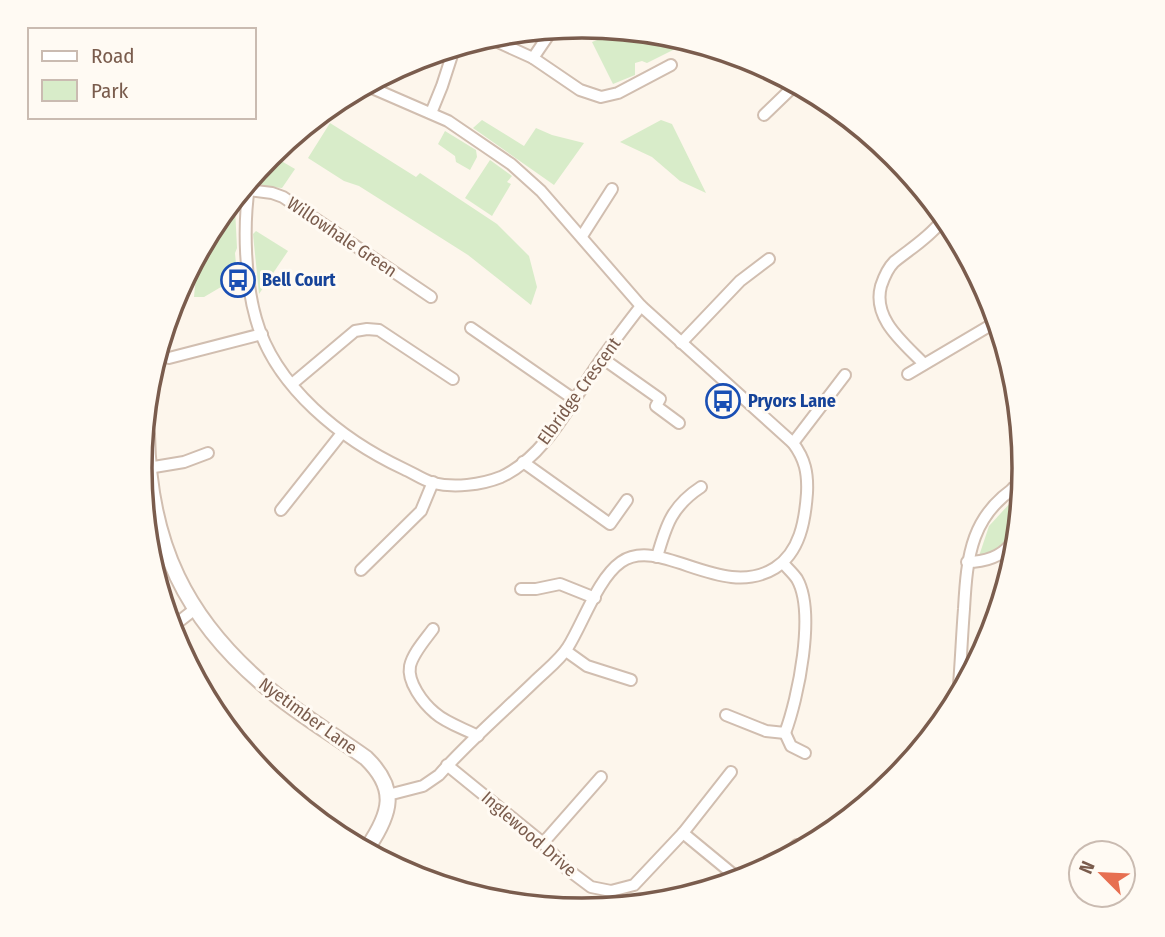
<svg xmlns="http://www.w3.org/2000/svg" width="1165" height="937" viewBox="0 0 1165 937" font-family="'Fira Sans Condensed',sans-serif">
	<style>
		.green { fill: #d8ecc9 }
		.lines { fill: none; stroke-linecap: round; stroke-linejoin: round }
		.minor-casing { stroke: #d1beb0; stroke-width: 14 }
		.tertiary-casing { stroke: #d1beb0; stroke-width: 18 }
		.minor { stroke: #fff; stroke-width: 10 }
		.tertiary { stroke: #fff; stroke-width: 14 }
		.labels { text-anchor: middle; stroke-width: 6; stroke-linejoin: round; paint-order: stroke }
		.street-label { font-size: 18px; fill: #7a5c4d; stroke: #fffaf3 }
		.transit-label { font-size: 18px; font-weight: bold; fill: #164399; stroke: #fffaf3; text-anchor: start }
		.rim { fill: none; stroke: #7a5c4d; stroke-width: 3.5 }
	</style>
	<rect width="100%" height="100%" fill="#fdf6ec"/>
	<!-- green -->
	<g class="green">
		<polygon points="615,33 673,44 675,49 647,63 642,61 635,63 635,75 613,84 592,42"/>
		<polygon points="482,120 524,146 536,128 552,135 584,143 554,185 473,128"/>
		<polygon points="661,120 672,124 706,193 680,181 652,157 620,142"/>
		<polygon points="330,123 416,177 420,173 497,224 529,256 537,287 531,305 468,255 359,186 344,181 308,158"/>
		<polygon points="445,131 476,150 477,157 470,170 456,162 455,156 438,144"/>
		<polygon points="271,155 295,169 282,188 262,186 258,181 260,171"/>
		<polygon points="490,160 512,176 507,182 511,184 492,216 465,198"/>
		<polygon points="235,208 237,248 235,253 238,287 221,287 204,297 194,297 197,265"/>
		<polygon points="256,231 288,251 259,294 253,234"/>
		<path d="M1012 501C1020 527 1007 552 979 556L989 526Z"/>
	</g>
	<g class="lines">
		<!-- minor casing -->
		<g class="minor-casing">
			<g id="minor">
				<polyline points="500,43 533,58 580,90 601,97 618,93 671,65"/>
				<polyline points="533,58 550,33"/>
				<path d="M372 88 448 121 511 164 541 191 641 306 793 443C805 459 808 473 807 493 805 521 800 552 775 568 722 601 660 535 621 562 598 578 583 623 568 647 560 660 545 671 534 682 503 712 468 742 439 775L423 786 388 795"/>
				<polyline points="431,113 442,86 453,52"/>
				<polyline points="764,115 793,87"/>
				<path d="M249 187C243 226 245 281 256 319 275 387 342 440 404 469 413 473 423 480 433 483 454 488 481 485 501 477 547 456 572 400 600 361 613 342 627 324 641 306"/>
				<polyline points="248,190 272,193 283,197 431,297"/>
				<polyline points="582,236 612,189"/>
				<polyline points="471,328 575,400"/>
				<polyline points="681,343 740,281 769,259"/>
				<polyline points="169,358 262,334"/>
				<polyline points="602,358 660,399 656,406 679,423"/>
				<path d="M924 364C904 343 872 319 881 286 884 277 887 269 894 262 910 249 927 239 940 223"/>
				<polyline points="908,374 996,322"/>
				<polyline points="292,384 355,331 367,329 379,330 453,379"/>
				<polyline points="793,443 845,375"/>
				<polyline points="523,462 610,524 627,500"/>
				<polyline points="148,468 184,462 208,453"/>
				<polyline points="1013,488 1018,504"/>
				<polyline points="281,510 342,433"/>
				<path d="M657 557C666 525 672 506 701 487"/>
				<path d="M967 562C984 562 999 558 1010 545"/>
				<polyline points="361,570 421,511 433,482"/>
				<polyline points="521,589 536,589 560,584 595,598"/>
				<polyline points="172,627 195,609"/>
				<path d="M433 629C425 640 413 653 410 666 407 682 423 703 435 713 446 723 465 729 478 736"/>
				<polyline points="566,651 587,666 631,680"/>
				<path d="M959 685C961 660 962 634 964 609 967 555 971 513 1022 483"/>
				<path d="M726 715 766 731 785 733C798 699 816 612 797 579 793 573 787 568 783 563"/>
				<polyline points="785,733 791,746 805,753"/>
				<polyline points="447,765 543,843 567,869 591,887 611,891 634,885 683,833 731,772"/>
				<polyline points="683,833 740,880"/>
				<polyline points="543,843 601,777"/>
				<polyline points="793,849 797,845"/>
			</g>
		</g>
		<!-- tertiary casing -->
		<g class="tertiary-casing">
			<path id="tertiary" d="M147 434C149 543 185 620 270 690 300 715 334 735 366 758 398 789 391 813 368 847"/>
		</g>
		<!-- minor -->
		<use href="#minor" class="minor"/>
		<!-- tertiary -->
		<use href="#tertiary" class="tertiary"/>
	</g>
	<!-- icons -->
	<defs>
		<g id="bus-ring" transform="scale(1.75)"><circle r="9.5" fill="#fffaf3" stroke="#1a4fb4" stroke-width="1.5"/><path d="M-5-6H5V4H4V6H2V4H-2V6H-4V4H-5ZM-3.5-4V0h7V-4ZM-3.5 1.2v1.5H-2V1.2ZM2 1.2v1.5H3.5V1.2Z" fill="#1a4fb4"/></g>
	</defs>
	<g fill-rule="evenodd">
		<use href="#bus-ring" x="238" y="280"/>
		<use href="#bus-ring" x="723" y="401"/>
	</g>
	<g class="labels">
		<!-- street labels -->
		<g class="street-label">
			<text transform="translate(342 237) rotate(34)" y="6">Willowhale Green</text>
			<text transform="translate(579 391) rotate(-54)" y="6">Elbridge Crescent</text>
			<text transform="translate(308 716) rotate(36)" y="6">Nyetimber Lane</text>
			<text transform="translate(529 834) rotate(41)" y="6">Inglewood Drive</text>
		</g>
		<!-- transit labels -->
		<g class="transit-label">
			<text x="262" y="286">Bell Court</text>
			<text x="748" y="407">Pryors Lane</text>
		</g>
	</g>
	<!-- crop -->
	<path d="M0 0H1165V937H0ZM152 468a430 430 0 1 1 860 0a430 430 0 1 1-860 0Z" fill="#fffaf3" fill-rule="evenodd"/>
	<path class="rim" d="M152 468a430 430 0 1 1 860 0a430 430 0 1 1-860 0Z"/>
	<!-- legend -->
	<rect x="28" y="28" width="228" height="91" fill="#fffaf3" stroke="#cabbb1" stroke-width="2"/>
	<rect x="42" y="51" width="35" height="10" fill="#ffffff" stroke="#cabbb1" stroke-width="2"/>
	<text x="91" y="63" font-size="21" fill="#7a5c4d">Road</text>
	<rect x="42" y="80" width="35" height="21" fill="#d8ecc9" stroke="#cabbb1" stroke-width="2"/>
	<text x="91" y="98" font-size="21" fill="#7a5c4d">Park</text>
	<!-- north arrow -->
	<g transform="translate(1102 874) rotate(294)"><circle r="33" fill="#fffaf3" stroke="#cabbb1" stroke-width="2"/>
	<path d="M0-5L12 26L0 18L-12 26Z" fill="#e76f51"/>
	<text y="-10" font-size="19" font-weight="bold" text-anchor="middle" fill="#7a5c4d">N</text>
	</g>
</svg>
